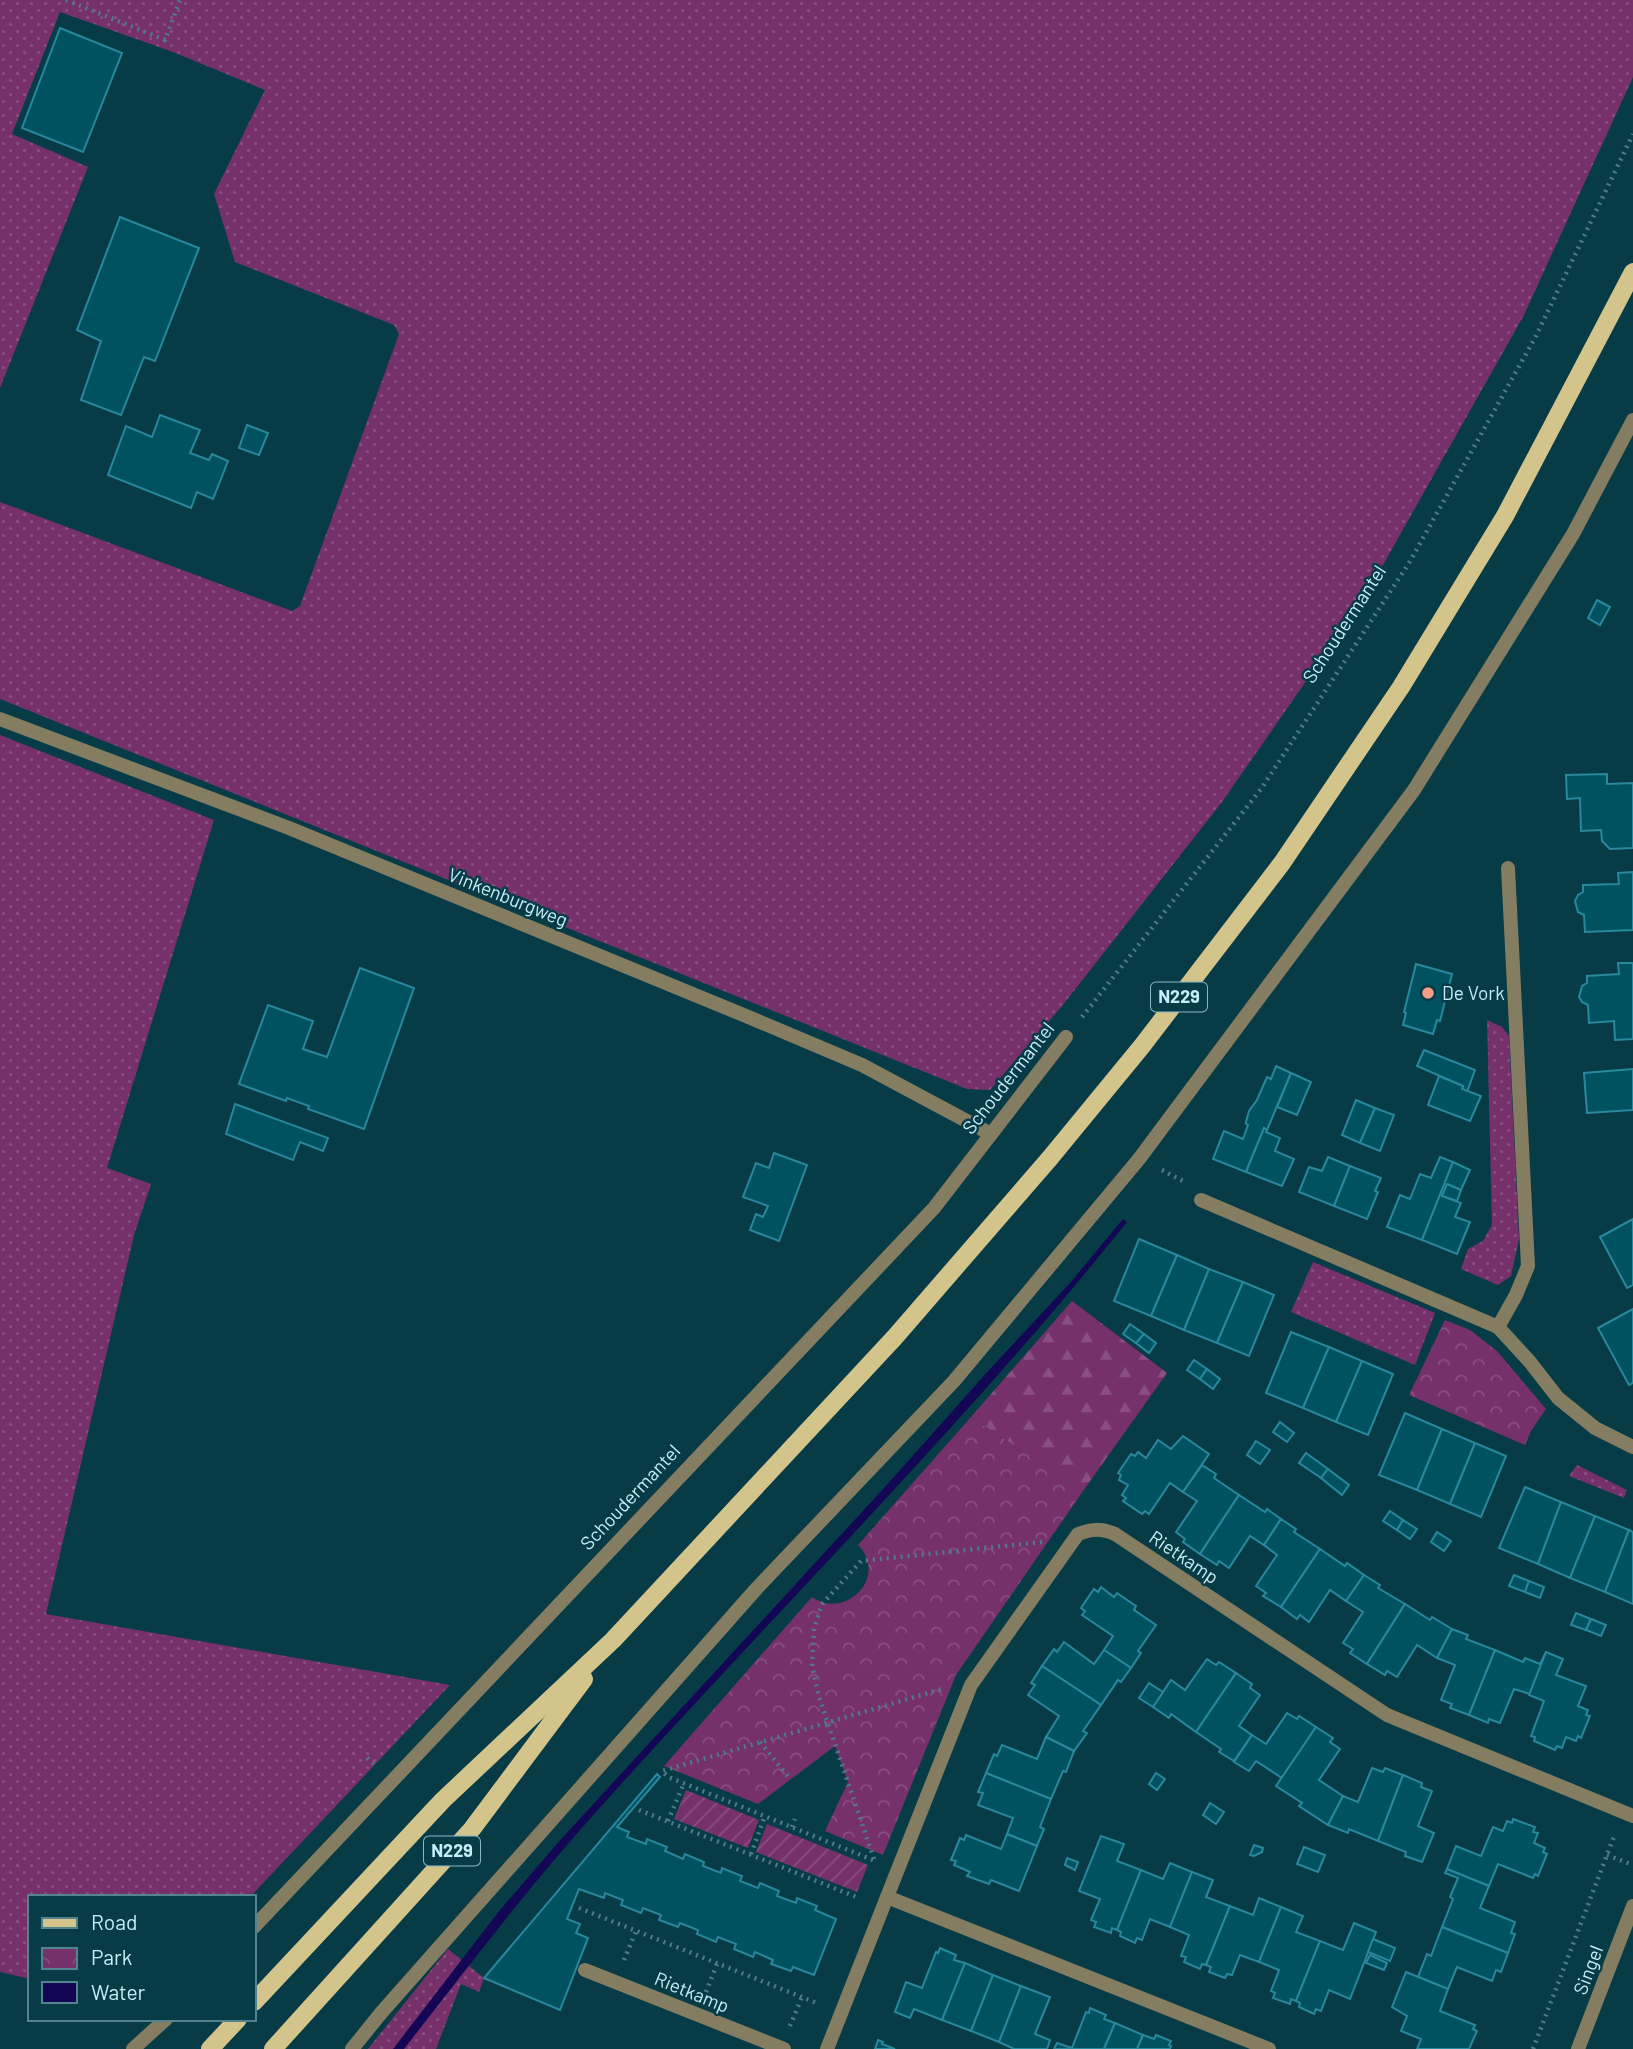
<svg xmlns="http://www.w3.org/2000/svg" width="1633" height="2049" viewBox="0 0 1633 2049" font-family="Barlow,sans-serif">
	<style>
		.grass { fill: url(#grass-dots) }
		.forest { fill: url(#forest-firs) }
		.park { fill: url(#park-crowns) }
		.garden { fill: url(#garden-furrows) }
		.water { fill: #120655 }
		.building { fill: #005261; stroke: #29889c; stroke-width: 2 }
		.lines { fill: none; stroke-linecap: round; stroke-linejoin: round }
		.path { stroke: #4e7d88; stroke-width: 4.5; stroke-dasharray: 2 5; stroke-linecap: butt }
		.minor { stroke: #847d61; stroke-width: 14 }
		.tertiary { stroke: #847d61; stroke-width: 14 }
		.primary { stroke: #d3c48b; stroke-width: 18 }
		.poi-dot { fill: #f49e88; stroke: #073b46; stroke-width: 2.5 }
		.labels { text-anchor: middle; stroke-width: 5; stroke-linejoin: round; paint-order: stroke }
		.shield { fill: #073b46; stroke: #8cb8c3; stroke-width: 2 }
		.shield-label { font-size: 18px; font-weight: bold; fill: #c5eef9 }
		.street-label { font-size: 19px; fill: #c5eef9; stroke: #073b46 }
		.poi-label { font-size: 19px; fill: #c5eef9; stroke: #073b46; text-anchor: start }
	</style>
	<defs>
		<pattern id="grass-dots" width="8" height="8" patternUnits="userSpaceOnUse" patternTransform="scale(1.75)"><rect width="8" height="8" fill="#77316a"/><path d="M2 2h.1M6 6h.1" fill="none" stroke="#894f80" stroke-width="1.8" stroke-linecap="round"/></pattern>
		<pattern id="forest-firs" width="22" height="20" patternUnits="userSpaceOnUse" patternTransform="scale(1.75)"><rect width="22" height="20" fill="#77316a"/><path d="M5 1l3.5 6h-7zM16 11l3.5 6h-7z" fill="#894f80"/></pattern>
		<pattern id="park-crowns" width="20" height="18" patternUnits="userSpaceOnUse" patternTransform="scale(1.75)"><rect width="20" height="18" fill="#77316a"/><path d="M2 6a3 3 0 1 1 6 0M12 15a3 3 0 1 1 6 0" fill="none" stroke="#894f80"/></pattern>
		<pattern id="garden-furrows" width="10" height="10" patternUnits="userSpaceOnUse" patternTransform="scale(1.75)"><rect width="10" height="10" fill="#77316a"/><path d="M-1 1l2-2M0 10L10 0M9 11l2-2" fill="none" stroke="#894f80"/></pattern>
	</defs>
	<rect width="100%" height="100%" fill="#073b46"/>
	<!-- grass -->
	<g class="grass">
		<polygon points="0,0 1633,0 1633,77 1524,315 1366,595 1222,802 1062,1006 990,1090 967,1089 0,699 0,502 292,611 300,606 399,334 394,325 235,262 214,194 265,90 173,52 60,12 12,134 88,167 0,388"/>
		<polygon points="0,735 214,820 107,1168 151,1184 134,1235 46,1614 450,1685 250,1897 30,1897 30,1979 0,1972"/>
		<polygon points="1487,1020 1502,1027 1509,1036 1519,1239 1511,1276 1498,1285 1461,1269 1468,1249 1483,1241 1492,1225"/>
		<polygon points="1313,1262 1435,1313 1415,1365 1291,1312"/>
		<polygon points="1577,1465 1627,1490 1624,1498 1569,1476"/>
		<polygon points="448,1949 484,1978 479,1992 461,1984 436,2049 368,2049"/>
	</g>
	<!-- forest -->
	<polygon class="forest" points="1072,1301 1167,1373 1083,1491 971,1417"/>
	<!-- park -->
	<g class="park">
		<polygon points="1445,1320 1470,1330 1497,1351 1546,1409 1531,1431 1525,1445 1409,1395"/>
		<path d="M971 1417 1083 1491 956 1675 883 1855 825 1831 848 1782 835 1746 758 1804 664 1766 812 1597C846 1621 889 1576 858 1545Z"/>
	</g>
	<!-- garden -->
	<g class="garden">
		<polygon points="686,1790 759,1820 748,1848 674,1819"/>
		<polygon points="767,1824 868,1865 857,1892 756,1852"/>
	</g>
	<!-- water -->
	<path class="water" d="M1123 1219 1127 1222C959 1432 766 1621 588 1821 523 1894 464 1972 404 2049H393L500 1910 563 1837 885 1487 990 1369 1070 1283Z"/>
	<!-- building -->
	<g class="building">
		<polygon points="60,28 122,53 83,152 22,128"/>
		<polygon points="120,217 199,248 155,361 144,357 121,415 81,400 101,341 77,330"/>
		<polygon points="160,415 200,430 190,453 209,460 212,454 228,461 213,499 197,492 191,508 108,475 126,426 152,437"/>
		<polygon points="247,425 268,433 259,455 239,448"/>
		<polygon points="1597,600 1610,607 1600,625 1588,618"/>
		<polygon points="1607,774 1607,784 1633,783 1633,848 1610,849 1602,841 1601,830 1581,831 1580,798 1567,799 1566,775"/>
		<polygon points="1633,872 1633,930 1585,932 1584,915 1578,912 1575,901 1578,895 1583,892 1583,885 1619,884 1618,873"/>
		<polygon points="1618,963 1633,963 1633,1039 1615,1040 1614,1021 1589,1023 1588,1005 1582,1002 1579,997 1582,986 1587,983 1587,976 1619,974"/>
		<polygon points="1416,964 1452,974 1440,1021 1437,1020 1433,1034 1403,1025 1406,1013 1404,1012"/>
		<polygon points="360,968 414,988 364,1129 308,1109 309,1106 287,1098 286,1101 239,1084 268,1005 313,1021 303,1049 327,1057"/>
		<polygon points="1424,1050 1475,1070 1467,1092 1462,1089 1463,1086 1417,1066"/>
		<polygon points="1276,1066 1291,1073 1267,1130 1264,1128 1246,1172 1213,1159 1224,1131 1243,1139 1248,1125 1246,1124 1246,1122 1249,1111 1257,1100 1267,1077 1271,1079"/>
		<polygon points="1633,1069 1633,1110 1587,1113 1584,1073"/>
		<polygon points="1291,1073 1311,1082 1297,1115 1277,1107"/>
		<polygon points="1439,1076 1463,1086 1462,1089 1481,1096 1470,1121 1428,1105"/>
		<polygon points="1356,1100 1375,1108 1360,1143 1342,1135"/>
		<polygon points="235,1104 328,1138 323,1151 300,1142 293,1160 226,1134"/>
		<polygon points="1375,1108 1394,1115 1380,1151 1360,1143"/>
		<polygon points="1264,1128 1267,1130 1266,1132 1280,1138 1275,1151 1294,1159 1282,1186 1246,1172"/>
		<polygon points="774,1153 807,1165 779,1241 750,1230 756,1214 763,1217 768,1206 743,1197 756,1163 769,1168"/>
		<polygon points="1328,1157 1350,1166 1334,1206 1299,1192 1309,1167 1322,1171"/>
		<polygon points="1440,1157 1453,1162 1422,1240 1387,1227 1400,1195 1410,1199 1420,1174 1431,1178"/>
		<polygon points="1453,1162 1470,1170 1461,1190 1447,1184 1442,1196 1461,1203 1455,1217 1470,1222 1457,1254 1422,1240"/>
		<polygon points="1350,1166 1381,1178 1375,1191 1378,1192 1367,1219 1334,1206"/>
		<polygon points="1447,1184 1461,1190 1457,1201 1442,1196"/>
		<polygon points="1633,1219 1633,1285 1627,1288 1600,1237"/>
		<polygon points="1139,1239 1177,1255 1151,1316 1114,1301"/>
		<polygon points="1177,1255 1209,1269 1184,1330 1151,1316"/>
		<polygon points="1209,1269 1243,1282 1217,1343 1184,1330"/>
		<polygon points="1243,1282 1274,1295 1249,1356 1217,1343"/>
		<polygon points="1633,1309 1633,1383 1629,1385 1598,1328"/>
		<polygon points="1130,1324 1144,1334 1136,1343 1123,1334"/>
		<polygon points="1291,1332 1329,1347 1303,1408 1266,1393"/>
		<polygon points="1144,1334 1156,1343 1149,1353 1136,1343"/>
		<polygon points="1329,1347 1362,1361 1336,1422 1303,1408"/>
		<polygon points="1194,1360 1207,1369 1200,1379 1187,1370"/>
		<polygon points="1362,1361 1393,1374 1368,1435 1336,1422"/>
		<polygon points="1207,1369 1220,1379 1213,1389 1200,1379"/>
		<polygon points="1405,1413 1442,1429 1417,1490 1379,1475"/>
		<polygon points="1280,1422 1294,1433 1287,1442 1273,1432"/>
		<polygon points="1442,1429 1475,1443 1450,1504 1417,1490"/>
		<polygon points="1183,1436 1209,1454 1183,1492 1170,1483 1149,1514 1145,1511 1142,1514 1123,1501 1126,1498 1122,1495 1128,1485 1119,1480 1121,1475 1118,1473 1131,1454 1135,1456 1138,1452 1146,1458 1158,1440 1171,1449"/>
		<polygon points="1256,1441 1270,1450 1260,1464 1247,1455"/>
		<polygon points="1475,1443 1506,1456 1481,1517 1450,1504"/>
		<polygon points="1306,1453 1328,1469 1321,1478 1299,1463"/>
		<polygon points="1202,1465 1216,1474 1214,1478 1239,1495 1200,1554 1183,1542 1185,1539 1176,1532 1197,1501 1183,1492"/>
		<polygon points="1328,1469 1349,1485 1342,1495 1321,1478"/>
		<polygon points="1525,1487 1561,1502 1538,1564 1499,1548"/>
		<polygon points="1239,1495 1265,1512 1267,1509 1281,1519 1264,1545 1250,1536 1229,1568 1219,1561 1217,1565 1200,1554"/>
		<polygon points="1561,1502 1595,1516 1570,1578 1538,1564"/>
		<polygon points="1390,1511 1403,1520 1397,1530 1383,1521"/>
		<polygon points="1595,1516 1629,1530 1605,1592 1570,1578"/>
		<polygon points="1281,1519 1296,1529 1294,1532 1320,1549 1281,1607 1263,1596 1266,1593 1256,1586 1277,1555 1264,1545"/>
		<polygon points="1403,1520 1417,1529 1410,1539 1397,1530"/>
		<polygon points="1629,1530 1633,1532 1633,1604 1605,1592"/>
		<polygon points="1437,1532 1451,1541 1444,1551 1431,1542"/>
		<polygon points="1320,1549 1345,1566 1347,1563 1364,1575 1346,1601 1330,1590 1309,1622 1300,1615 1297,1619 1281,1607"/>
		<polygon points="1364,1575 1380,1585 1378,1588 1405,1604 1367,1664 1350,1653 1353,1649 1343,1643 1363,1612 1346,1601"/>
		<polygon points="1514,1575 1529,1581 1525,1592 1509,1586"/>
		<polygon points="1529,1581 1544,1587 1540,1598 1525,1592"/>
		<polygon points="1101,1587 1114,1597 1117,1593 1136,1606 1134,1610 1156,1625 1138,1651 1141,1653 1131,1668 1104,1650 1113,1636 1082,1615 1085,1611 1081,1608 1094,1589 1098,1592"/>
		<polygon points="1405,1604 1430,1620 1432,1617 1452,1629 1437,1658 1417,1645 1397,1677 1387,1671 1385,1675 1367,1664"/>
		<polygon points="1576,1613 1591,1619 1586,1630 1571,1625"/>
		<polygon points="1591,1619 1606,1625 1601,1636 1586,1630"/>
		<polygon points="1452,1629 1468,1635 1466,1639 1495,1650 1469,1715 1450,1708 1452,1704 1441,1700 1455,1665 1437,1658"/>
		<polygon points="1064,1642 1094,1664 1104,1650 1131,1668 1121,1682 1118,1680 1101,1705 1042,1666 1054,1649 1057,1652"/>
		<polygon points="1495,1650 1523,1662 1525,1658 1540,1664 1546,1652 1530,1694 1514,1689 1500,1723 1489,1719 1488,1723 1469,1715"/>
		<polygon points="1546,1652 1563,1659 1556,1675 1586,1686 1578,1706 1588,1710 1586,1715 1590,1716 1581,1738 1578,1736 1576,1741 1566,1737 1562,1748 1557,1746 1555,1750 1534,1741 1535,1737 1531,1736 1544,1701 1529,1695"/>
		<polygon points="1207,1659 1216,1665 1219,1662 1236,1673 1196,1732 1171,1714 1169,1718 1153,1707 1171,1680 1185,1690"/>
		<polygon points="1042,1666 1101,1705 1083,1731 1087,1733 1074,1751 1046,1737 1059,1716 1028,1695 1035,1685 1031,1683"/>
		<polygon points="1236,1673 1252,1684 1250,1688 1260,1695 1239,1726 1252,1735 1234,1761 1219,1752 1221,1749 1196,1732"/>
		<polygon points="1149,1683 1163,1692 1153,1707 1139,1698"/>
		<polygon points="1287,1713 1297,1719 1299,1716 1316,1727 1282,1778 1256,1761 1249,1771 1234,1762 1252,1735 1266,1744"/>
		<polygon points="1316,1727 1333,1738 1330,1742 1340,1749 1319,1780 1343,1796 1328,1825 1299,1806 1302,1803 1276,1786"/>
		<polygon points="1046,1737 1074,1751 1066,1772 1063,1771 1051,1799 986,1773 994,1754 997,1756 1002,1745 1037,1759"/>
		<polygon points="1372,1768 1383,1772 1385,1768 1403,1775 1378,1841 1349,1829 1348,1833 1328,1825 1343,1796 1358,1802"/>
		<polygon points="986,1773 1051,1799 1040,1827 1044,1829 1037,1846 1007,1834 1013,1818 978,1805 983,1793 978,1792"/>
		<polygon points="1156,1773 1165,1779 1157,1790 1149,1784"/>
		<polygon points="657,1774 660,1777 617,1827 629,1832 627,1837 646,1844 647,1839 667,1847 665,1851 683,1859 685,1854 704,1862 703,1866 721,1873 722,1868 742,1876 740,1881 758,1888 760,1883 779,1891 777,1896 796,1903 797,1898 817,1906 815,1910 836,1919 814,1975 793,1967 791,1971 771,1964 773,1960 755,1952 753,1957 734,1949 736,1944 718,1937 716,1942 697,1934 698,1930 680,1923 678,1927 659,1920 661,1915 643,1908 641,1913 621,1905 623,1900 605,1893 604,1898 579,1889 567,1919 580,1924 576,1933 588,1938 560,2010 484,1978"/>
		<polygon points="1403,1775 1422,1783 1421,1787 1432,1791 1418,1826 1434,1833 1422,1862 1405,1856 1406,1852 1378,1841"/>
		<polygon points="1210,1803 1224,1812 1216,1824 1203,1815"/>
		<polygon points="1513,1819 1535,1827 1533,1832 1538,1833 1534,1843 1545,1848 1543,1852 1547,1854 1538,1876 1535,1874 1533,1878 1498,1864 1489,1886 1447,1869 1456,1846 1481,1856 1493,1827 1503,1831 1507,1821 1512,1823"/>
		<polygon points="1007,1834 1037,1846 1019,1891 991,1880 989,1884 967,1876 970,1872 954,1865 956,1861 951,1860 960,1838 964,1840 966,1835 1001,1849"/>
		<polygon points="1101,1836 1124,1844 1117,1861 1141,1870 1117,1930 1112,1928 1111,1933 1094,1927 1096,1922 1091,1920 1100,1899 1079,1891"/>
		<polygon points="1254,1845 1263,1848 1262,1852 1254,1856 1250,1855"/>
		<polygon points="1304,1847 1325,1855 1318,1872 1297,1864"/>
		<polygon points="1067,1858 1078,1862 1075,1870 1065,1865"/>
		<polygon points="1170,1863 1192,1872 1170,1927 1150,1919 1142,1940 1137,1938 1135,1943 1120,1936 1121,1932 1117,1930 1141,1870 1163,1879"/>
		<polygon points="1447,1869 1489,1886 1480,1908 1515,1922 1511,1933 1515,1934 1508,1953 1442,1927 1453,1899 1450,1897 1458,1878 1445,1873"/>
		<polygon points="1192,1872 1213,1880 1206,1897 1230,1906 1206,1965 1202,1964 1200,1969 1184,1962 1186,1957 1181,1956 1189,1935 1170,1927"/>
		<polygon points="1259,1898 1281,1907 1259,1962 1240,1955 1232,1975 1227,1974 1225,1978 1209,1972 1211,1967 1206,1965 1230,1906 1253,1915"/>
		<polygon points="1281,1907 1303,1916 1296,1932 1320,1941 1296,2001 1291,1999 1290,2004 1273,1998 1275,1993 1271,1991 1279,1970 1259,1962"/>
		<polygon points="1354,1923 1376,1932 1350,1999 1329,1990 1321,2011 1316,2009 1314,2014 1299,2007 1300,2003 1296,2001 1320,1941 1343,1950"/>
		<polygon points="1442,1927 1508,1953 1501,1972 1496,1970 1492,1981 1457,1967 1448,1989 1418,1977 1427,1954 1431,1956"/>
		<polygon points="1373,1939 1395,1948 1390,1961 1368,1952"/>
		<polygon points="940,1948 956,1955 954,1960 965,1963 942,2020 914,2009 910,2018 895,2012 906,1982 922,1988 936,1952 938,1953"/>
		<polygon points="1370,1955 1387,1963 1384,1970 1366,1963"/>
		<polygon points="965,1963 993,1975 971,2031 942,2020"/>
		<polygon points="1406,1972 1448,1989 1440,2011 1475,2025 1473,2029 1477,2031 1469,2049 1417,2049 1421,2039 1401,2031 1407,2016 1392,2007"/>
		<polygon points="993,1975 1021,1986 999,2042 971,2031"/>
		<polygon points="1021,1986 1050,1997 1035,2034 1050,2040 1047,2049 1014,2049 999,2042"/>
		<polygon points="1090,2008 1106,2015 1104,2019 1115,2023 1104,2049 1054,2049 1057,2043 1072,2048 1086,2012 1089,2013"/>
		<polygon points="1115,2023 1143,2035 1137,2049 1104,2049"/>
		<polygon points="1143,2035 1154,2039 1156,2035 1171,2041 1169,2045 1171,2046 1170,2049 1137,2049"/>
		<polygon points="878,2040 883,2042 882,2044 895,2049 875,2049"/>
	</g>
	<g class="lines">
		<!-- path -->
		<g class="path">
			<polyline points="66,0 165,40 180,0"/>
			<polyline points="1082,1017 1261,789 1409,563 1536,336 1633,134"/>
			<polyline points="1162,1170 1185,1182"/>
			<polyline points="760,1742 790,1779"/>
			<polyline points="367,1758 375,1765"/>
			<polyline points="639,1810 859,1898"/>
			<polyline points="668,1821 684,1783"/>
			<polyline points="792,1827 795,1819"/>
			<polyline points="751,1854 765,1816"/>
			<polyline points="1607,1855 1633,1865"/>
			<polyline points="874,1859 819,1697 812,1666 814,1629 820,1610 823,1603 861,1561 1042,1542"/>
			<polyline points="873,1860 668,1777 662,1771 942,1689"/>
			<polyline points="579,1908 819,2004"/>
			<polyline points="624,1960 636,1931"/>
			<polyline points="706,1992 717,1964"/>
			<polyline points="790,2026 802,1997"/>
			<polyline points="1533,2049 1615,1834"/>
		</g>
		<!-- minor -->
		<g class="minor">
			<polyline points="0,719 289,828 746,1016 862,1065 991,1134"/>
			<polyline points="1508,868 1528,1266 1516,1295 1498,1327 1530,1362 1558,1398 1595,1428 1633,1447"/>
			<polyline points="1201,1200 1498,1327"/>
			<polyline points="254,1927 934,1208 1066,1037"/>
			<polyline points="585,1970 784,2049"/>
			<polyline points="133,2049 166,2019"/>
			<polyline points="352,2049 381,2013 757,1588 954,1381 1139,1159 1414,790 1573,534 1633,420"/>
			<polyline points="827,2049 887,1897"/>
			<path d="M1269 2049 887 1897 971 1685 1078 1534C1092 1529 1101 1528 1115 1534L1387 1715 1633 1816"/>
		</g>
		<!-- tertiary -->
		<polyline class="tertiary" points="1578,2049 1633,1906"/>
		<!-- primary -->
		<g class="primary">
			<polyline points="254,2002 443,1800 613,1640 895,1337 1050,1158 1142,1046 1282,863 1401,687 1505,516 1633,272"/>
			<polyline points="210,2049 238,2019"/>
			<polyline points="273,2049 472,1829 584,1679"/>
		</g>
	</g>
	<!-- markers -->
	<circle class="poi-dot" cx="1428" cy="993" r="7"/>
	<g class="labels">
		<!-- shield labels -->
		<g class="shield">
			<rect x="1151" y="982.5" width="56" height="29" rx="5"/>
			<rect x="424" y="1836.5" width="56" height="29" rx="5"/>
		</g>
		<g class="shield-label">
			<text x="1179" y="1003">N229</text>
			<text x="452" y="1857">N229</text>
		</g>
		<!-- street labels -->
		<g class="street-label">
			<text transform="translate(1344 624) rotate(-57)" y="7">Schoudermantel</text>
			<text transform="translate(508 897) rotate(22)" y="7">Vinkenburgweg</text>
			<text transform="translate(1008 1078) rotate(-52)" y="7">Schoudermantel</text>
			<text transform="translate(630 1497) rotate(-47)" y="7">Schoudermantel</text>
			<text transform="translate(1184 1557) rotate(34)" y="7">Rietkamp</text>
			<text transform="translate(1588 1970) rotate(-69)" y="7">Singel</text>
			<text transform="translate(692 1992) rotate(22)" y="7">Rietkamp</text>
		</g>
		<!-- poi labels -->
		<g class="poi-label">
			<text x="1442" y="1000">De Vork</text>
		</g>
	</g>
	<!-- legend -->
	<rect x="28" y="1895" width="228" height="126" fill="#073b46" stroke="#53838e" stroke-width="2"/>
	<rect x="42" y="1918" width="35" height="10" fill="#d3c48b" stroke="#53838e" stroke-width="2"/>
	<text x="91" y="1930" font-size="21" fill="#c5eef9">Road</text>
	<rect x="42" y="1948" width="35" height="21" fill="url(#park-crowns)" stroke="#53838e" stroke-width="2"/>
	<text x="91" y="1965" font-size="21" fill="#c5eef9">Park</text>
	<rect x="42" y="1982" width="35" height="21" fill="#120655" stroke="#53838e" stroke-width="2"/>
	<text x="91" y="2000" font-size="21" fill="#c5eef9">Water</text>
</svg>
